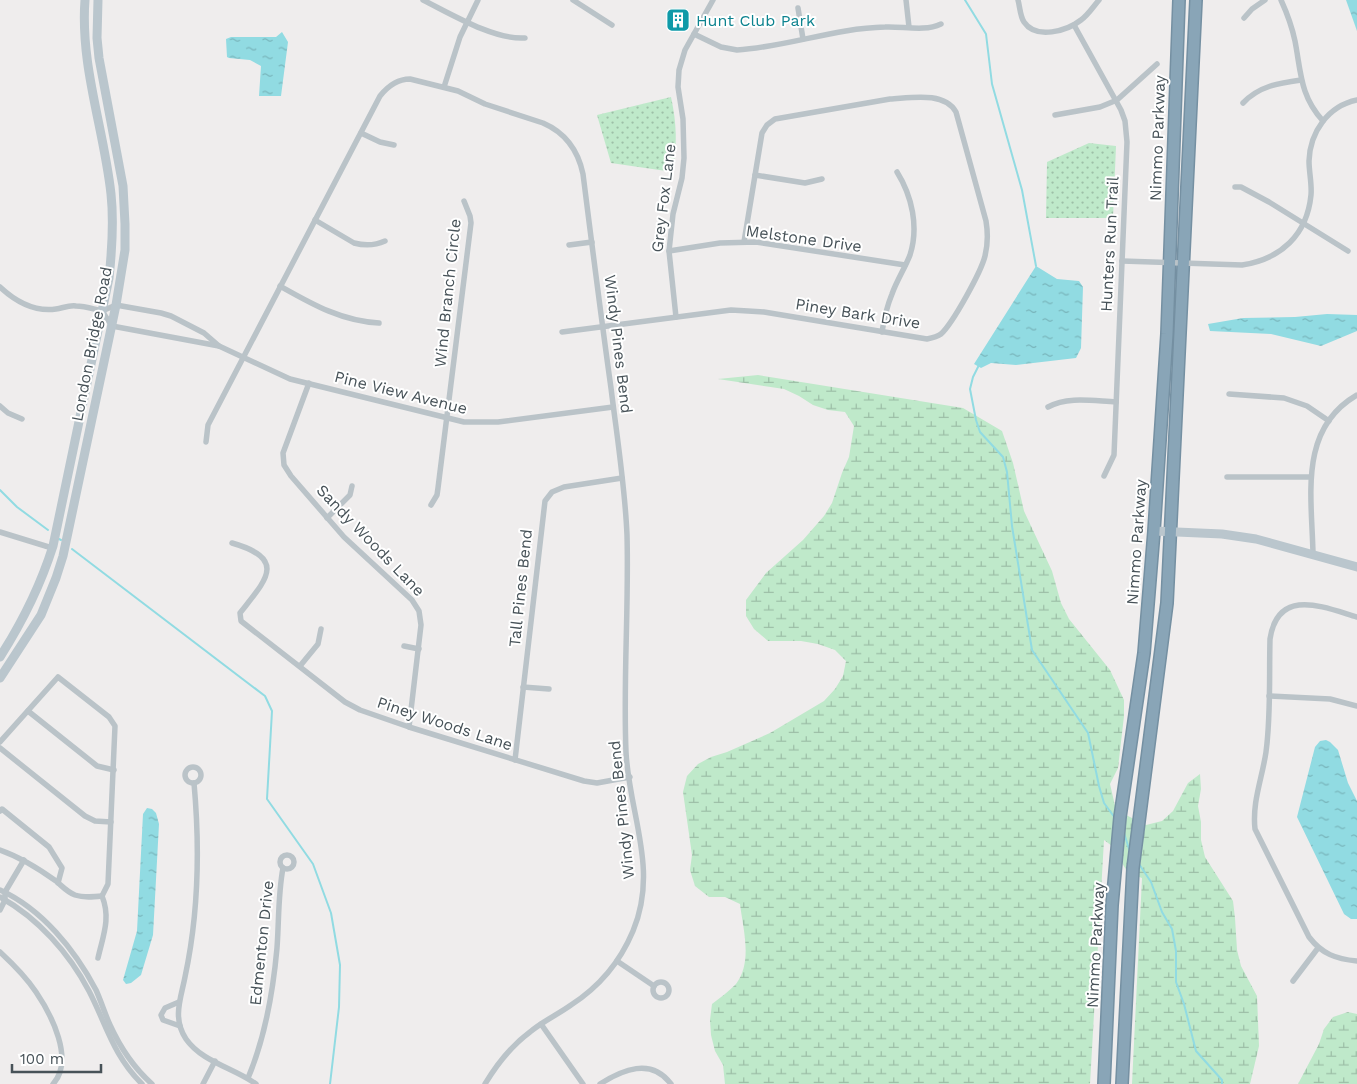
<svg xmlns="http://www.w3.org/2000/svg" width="1357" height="1084" viewBox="0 0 1357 1084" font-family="'Work Sans',sans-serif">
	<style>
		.grass { fill: url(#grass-dots) }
		.wetland { fill: url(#wetland-marsh) }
		.water { fill: url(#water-ripples) }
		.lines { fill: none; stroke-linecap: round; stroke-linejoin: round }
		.stream { stroke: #91dbe2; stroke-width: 2 }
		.highway-casing { stroke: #7590a2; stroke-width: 14 }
		.street { stroke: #bac3c8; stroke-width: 5.5 }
		.secondary { stroke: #bac6cd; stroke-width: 9 }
		.highway { stroke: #89a5b7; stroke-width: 11 }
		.labels { text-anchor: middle; stroke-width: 4; stroke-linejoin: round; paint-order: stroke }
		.culture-label { font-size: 16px; fill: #0d838f; stroke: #fff; text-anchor: start }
		.street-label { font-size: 16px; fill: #475258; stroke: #fff }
	</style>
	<defs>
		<pattern id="grass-dots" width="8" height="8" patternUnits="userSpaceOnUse" patternTransform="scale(1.25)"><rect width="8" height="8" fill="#bfe9ca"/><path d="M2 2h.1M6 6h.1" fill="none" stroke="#9dbfa7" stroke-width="1.8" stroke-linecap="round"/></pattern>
		<pattern id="wetland-marsh" width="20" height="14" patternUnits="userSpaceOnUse" patternTransform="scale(1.25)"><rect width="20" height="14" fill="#bfe9ca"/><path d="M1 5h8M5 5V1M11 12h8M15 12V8" fill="none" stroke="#9dbfa7"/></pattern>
		<pattern id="water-ripples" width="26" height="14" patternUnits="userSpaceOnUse" patternTransform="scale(1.25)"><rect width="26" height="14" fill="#91dbe2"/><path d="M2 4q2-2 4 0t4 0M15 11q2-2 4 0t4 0" fill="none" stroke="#78b4ba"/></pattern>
	</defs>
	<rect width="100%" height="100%" fill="#efeded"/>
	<!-- grass -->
	<g class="grass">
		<path d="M671 97C677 125 677 144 673 172L611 163 597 115Z"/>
		<polygon points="1089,143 1116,146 1113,218 1046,218 1047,162"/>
	</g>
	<!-- wetland -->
	<g class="wetland">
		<path d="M758 375 963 408 1002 431 1013 463 1024 511 1052 571 1061 603 1069 619 1110 670 1124 700V716L1118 768 1110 784 1116 810 1146 825 1162 821 1173 811 1188 783 1200 774 1201 789 1198 806 1201 822V840L1205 857 1233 901 1235 918 1237 950 1241 966 1257 996 1259 1046 1250 1084H1132L1142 878 1128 873 1112 846 1104 840 1090 1084H725L723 1065 715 1051 711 1035 710 1020 712 1004C720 998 729 991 736 984 753 962 743 929 740 904L725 897H709L695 886 690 870 692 855 683 792 687 776 698 764 711 757 727 752 770 733 824 701 835 689 843 676 846 661 835 650 818 644 801 641H768L754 629 746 616V600L766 573 803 540 824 516 832 503 842 473 849 457 854 426 845 412 828 410 813 405 799 396 784 389 718 379Z"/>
		<polygon points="1348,1012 1357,1014 1357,1084 1298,1084 1319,1044 1324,1029 1333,1017"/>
	</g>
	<!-- water -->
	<g class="water">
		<polygon points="1346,0 1357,0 1357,31"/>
		<polygon points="282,32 288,42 281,96 259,96 261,66 250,60 229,58 227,57 226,39 231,37 276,37"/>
		<polygon points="1036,266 1057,279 1079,281 1083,287 1081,348 1076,358 1016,365 991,363 981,368 974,364"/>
		<polygon points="1327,314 1357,315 1357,331 1321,346 1271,334 1210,331 1208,324 1243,318 1295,317"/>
		<polygon points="1326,740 1330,742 1338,750 1348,783 1357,801 1357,919 1351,919 1344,914 1297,817 1315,747 1320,741"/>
		<polygon points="147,808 152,809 156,813 159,824 153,935 141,975 131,983 126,984 123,980 137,931 143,814"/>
	</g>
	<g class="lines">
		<!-- stream -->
		<g class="stream">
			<polyline points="965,0 986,34 992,84 1022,190 1036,266"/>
			<polyline points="979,365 973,377 970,389 976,420 980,432 1003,457 1007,472 1012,526 1032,650 1088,733 1099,786 1104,803 1115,818"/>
			<polyline points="0,490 17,507 48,530"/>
			<polyline points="59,539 61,540"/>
			<polyline points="72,549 265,696 272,711 267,799 313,864 331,913 340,965 339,1007 330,1084"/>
			<polyline points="1124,833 1130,852"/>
			<polyline points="1139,864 1151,882 1162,912 1172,929 1176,951 1176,982 1184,1004 1196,1051 1222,1080 1222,1084"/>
		</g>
		<!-- highway casing -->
		<g class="highway-casing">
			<g id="highway">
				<polyline points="1104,1084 1112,905 1120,817 1144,653 1154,531 1167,334 1179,0"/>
				<polyline points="1122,1084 1133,868 1167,603 1196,0"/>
			</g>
		</g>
		<!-- street -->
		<g class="street">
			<path d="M423 0C451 14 494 40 525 38"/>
			<polyline points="573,0 612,25"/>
			<polyline points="906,0 909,27"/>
			<path d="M1018 0C1020 7 1020 16 1024 22 1036 40 1067 31 1081 20 1088 15 1093 7 1099 0"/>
			<path d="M1281 0C1287 13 1292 27 1295 41 1301 72 1300 96 1323 121"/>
			<polyline points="798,8 803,39"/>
			<polyline points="1244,18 1252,9 1265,0"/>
			<polyline points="1074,25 1121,110 1125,121 1127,142 1114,455 1104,476"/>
			<path d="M694 34 721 47 737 50C787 47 835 28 885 27 903 26 924 32 941 24"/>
			<polyline points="444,87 460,37 478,0"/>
			<path d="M1243 103C1259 86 1279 83 1301 80"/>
			<polyline points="1055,115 1100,107 1117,100 1157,64"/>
			<polyline points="361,133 380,142 394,145"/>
			<polyline points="755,175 805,183 822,179"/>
			<polyline points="1235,187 1241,187 1269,202 1348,251"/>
			<path d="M315 220 354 243C365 246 374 246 385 241"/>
			<polyline points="569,245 592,242"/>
			<polyline points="669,251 720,243 756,242 905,265"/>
			<path d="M1122 261 1242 265C1281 259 1307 235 1311 195 1312 184 1309 172 1309 161 1310 132 1328 106 1357 100"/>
			<path d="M280 286C312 304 341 321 379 323"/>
			<path d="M0 287C15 301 35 312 56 309 63 308 69 305 76 306 85 306 93 309 102 311"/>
			<polyline points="102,311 112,326 219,346 290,379 464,422 498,422 613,407"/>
			<polyline points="102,311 116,305 161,313 171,316 204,333 219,346"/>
			<polyline points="676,317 669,251 673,214 682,178 684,158 683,119 678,87 679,70 685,50 713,0"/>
			<path d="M562 332 731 310 748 311 764 312 927 339C932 338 937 337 941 334 953 323 981 272 985 256 988 244 988 233 986 221L956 112C944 91 910 98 890 99L775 119 767 125 762 133 744 242"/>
			<path d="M882 332C884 319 887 306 892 294 897 280 905 268 910 255 919 227 912 196 897 172"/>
			<polyline points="309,383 283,453 284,465 291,476 344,537 412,600 419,611 421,625 409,727"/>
			<polyline points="1229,394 1284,398 1307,406 1329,421"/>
			<polyline points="0,406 8,413 22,419"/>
			<path d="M1048 407C1068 396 1093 401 1116 402"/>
			<path d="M206 442 208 425 380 96C388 86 397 79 410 79L458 91 485 104 543 123C566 133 578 150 583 174 592 245 601 317 611 388 617 437 625 486 627 535 629 607 623 680 626 752 629 814 659 869 633 931 620 962 599 987 571 1005 557 1015 543 1021 530 1032 511 1046 497 1064 485 1084"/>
			<polyline points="1227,477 1311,477"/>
			<polyline points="431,505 437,495 438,488 471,223 470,216 464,201"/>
			<polyline points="327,518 350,495 352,486"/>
			<polyline points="0,532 52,548"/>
			<path d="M232 543C288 559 266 580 240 613L241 621 345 702 360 710 409 727 584 781 597 783 630 777"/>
			<path d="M1313 554C1312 497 1298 429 1357 395"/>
			<path d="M1357 617C1323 607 1278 587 1270 639 1269 677 1271 715 1266 752 1262 779 1252 802 1255 829L1309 937C1322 954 1336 959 1357 961"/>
			<polyline points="404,646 419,649"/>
			<polyline points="300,666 318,644 321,629"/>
			<polyline points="523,687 549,689"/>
			<polyline points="1269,696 1330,699 1357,706"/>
			<polyline points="28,711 97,766 114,770"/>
			<polyline points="0,742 58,677 109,717 115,726 108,884 102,896"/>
			<polyline points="0,748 85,816 95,821 111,822"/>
			<polyline points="515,760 545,501 552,492 564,487 622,478"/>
			<circle cx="193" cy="775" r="8"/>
			<path d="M194 783C200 849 199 912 185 977 181 998 172 1018 186 1039 202 1062 234 1068 256 1084"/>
			<polyline points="0,811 2,809 49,847 62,868 58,883"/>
			<path d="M0 850C20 857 38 868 56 881 62 886 67 892 75 895 84 898 93 897 102 896"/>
			<circle cx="287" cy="862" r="7"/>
			<path d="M0 890C42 909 75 950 96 990 101 1001 105 1014 110 1025 120 1047 134 1068 152 1084"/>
			<path d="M0 897C38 918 69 953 89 991 107 1026 113 1055 142 1084"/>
			<polyline points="0,910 5,900 5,892 24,860"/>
			<path d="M0 952C13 964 26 977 36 992 51 1014 75 1060 53 1084"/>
			<path d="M98 958C103 936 111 918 102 896"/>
			<polyline points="617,961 654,986"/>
			<polyline points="1293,981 1318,948"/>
			<circle cx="661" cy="990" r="8"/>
			<polyline points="179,1002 165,1008 161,1015 163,1020 180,1026"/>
			<polyline points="541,1024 583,1084"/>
			<path d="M248 1078C265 1038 273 992 277 948 279 921 278 894 283 868"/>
			<polyline points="203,1084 215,1061"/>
			<path d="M600 1084C622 1070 651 1057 671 1084"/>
		</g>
		<!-- secondary -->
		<g class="secondary">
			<polyline points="1154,531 1222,534 1256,539 1357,567"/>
			<path d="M0 657C23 621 40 587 53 546L109 278C112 250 114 222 111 194 104 129 80 66 85 0"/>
			<polyline points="0,678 41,615 56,578 63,556 116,305 125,250 125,224 123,186 99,58 97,38 98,0"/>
		</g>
		<!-- highway -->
		<use href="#highway" class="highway"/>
	</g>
	<!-- icons -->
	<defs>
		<g id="building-square" transform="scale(1.25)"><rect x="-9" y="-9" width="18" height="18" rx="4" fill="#0f9aa8" stroke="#fff"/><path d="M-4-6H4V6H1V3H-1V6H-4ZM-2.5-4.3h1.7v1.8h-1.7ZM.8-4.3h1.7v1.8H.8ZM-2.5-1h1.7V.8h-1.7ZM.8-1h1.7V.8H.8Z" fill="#fff"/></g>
	</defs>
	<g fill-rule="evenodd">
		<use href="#building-square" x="678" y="20"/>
	</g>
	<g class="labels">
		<!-- culture labels -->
		<g class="culture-label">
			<text x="696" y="26">Hunt Club Park</text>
		</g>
		<!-- street labels -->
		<g class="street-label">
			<text transform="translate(1157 138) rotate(-88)" y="6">Nimmo Parkway</text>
			<text transform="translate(663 198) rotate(-83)" y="6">Grey Fox Lane</text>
			<text transform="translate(804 238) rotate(8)" y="6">Melstone Drive</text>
			<text transform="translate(1109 244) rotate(-87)" y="6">Hunters Run Trail</text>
			<text transform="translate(447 293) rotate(-84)" y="6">Wind Branch Circle</text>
			<text transform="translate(858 313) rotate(9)" y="6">Piney Bark Drive</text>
			<text transform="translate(91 344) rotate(-79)" y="6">London Bridge Road</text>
			<text transform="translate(619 344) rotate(83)" y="6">Windy Pines Bend</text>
			<text transform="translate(401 392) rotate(14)" y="6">Pine View Avenue</text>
			<text transform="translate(371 540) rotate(46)" y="6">Sandy Woods Lane</text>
			<text transform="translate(1136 542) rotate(-86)" y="6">Nimmo Parkway</text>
			<text transform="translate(520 588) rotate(-84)" y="6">Tall Pines Bend</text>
			<text transform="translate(445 723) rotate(18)" y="6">Piney Woods Lane</text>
			<text transform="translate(621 810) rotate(-96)" y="6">Windy Pines Bend</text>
			<text transform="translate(261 943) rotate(-84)" y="6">Edmenton Drive</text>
			<text transform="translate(1095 945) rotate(-87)" y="6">Nimmo Parkway</text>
		</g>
	</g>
	<!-- scale -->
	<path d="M12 1064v8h89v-8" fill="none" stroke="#475258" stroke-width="2.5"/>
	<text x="20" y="1064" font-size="15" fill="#475258" stroke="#ffffff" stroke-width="4" paint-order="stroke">100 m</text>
</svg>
